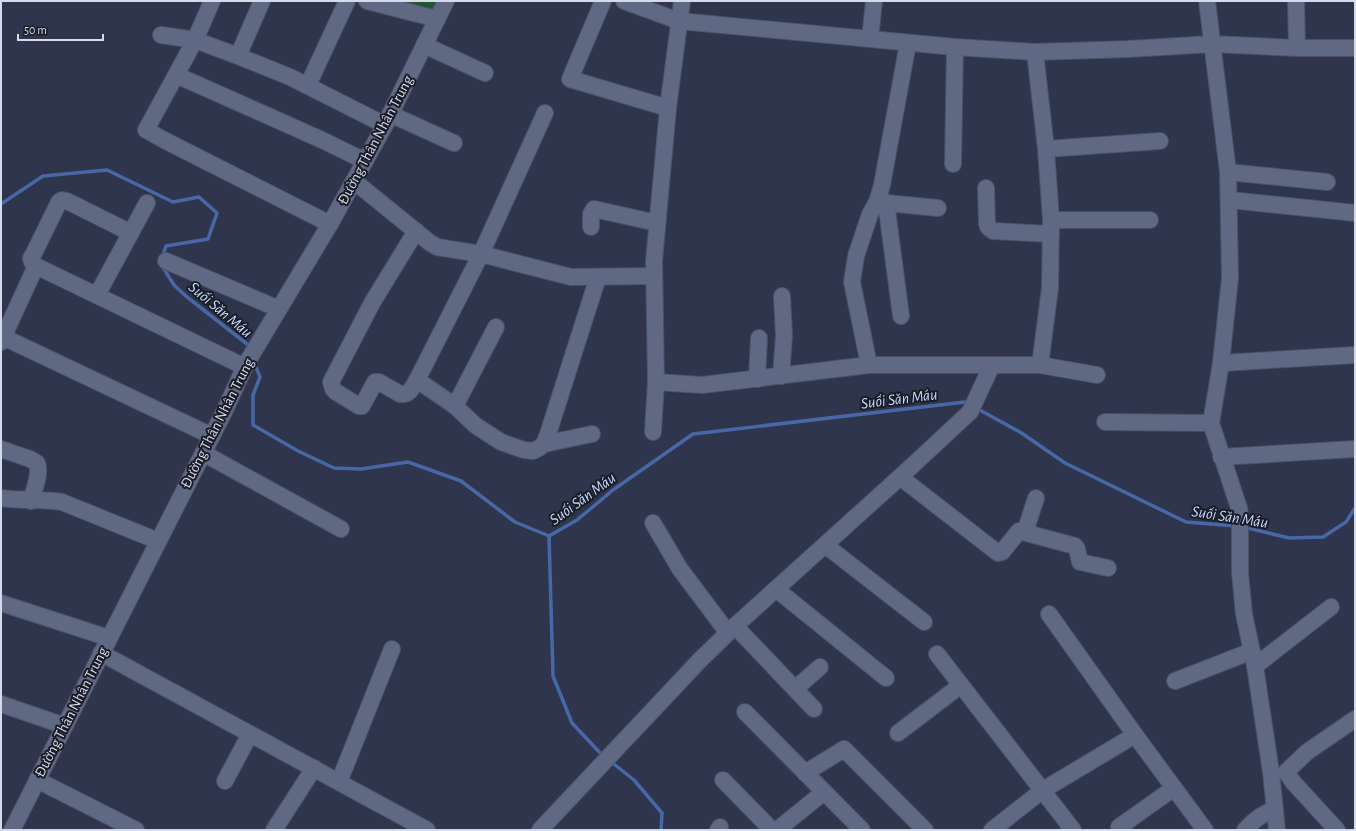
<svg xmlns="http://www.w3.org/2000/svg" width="1356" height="831" viewBox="0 0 1356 831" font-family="'Alegreya Sans',sans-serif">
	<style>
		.green { fill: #225532 }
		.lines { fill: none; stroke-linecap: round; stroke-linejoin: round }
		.stream { stroke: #4868a5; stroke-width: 3.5 }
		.minor-casing { stroke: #4c5166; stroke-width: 18 }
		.minor { stroke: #606984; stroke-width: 16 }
		.labels { text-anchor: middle; stroke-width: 4; stroke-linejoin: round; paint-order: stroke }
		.street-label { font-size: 15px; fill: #d6dbeb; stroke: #1a1d28 }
		.water-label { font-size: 16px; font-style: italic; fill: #c7dbff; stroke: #1a1d28 }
	</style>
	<rect width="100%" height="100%" fill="#2e354d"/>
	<!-- green -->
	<polygon class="green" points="400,1 438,1 433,13 398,6"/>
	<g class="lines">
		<!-- stream -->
		<g class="stream">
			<polyline points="1,204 43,176 107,170 173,202 199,197 217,213 208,239 166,246 162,258"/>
			<polyline points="162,266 174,285 187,297 247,344 249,349"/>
			<polyline points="253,360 260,377 253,395 253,425 298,451 334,468 361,469 408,462 461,481 515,522 549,536 577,520 613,490 693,434 965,402 968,404"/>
			<polyline points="976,408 1020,432 1065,463 1186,522 1236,526"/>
			<polyline points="1244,527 1289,538 1323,537 1346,522 1355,508"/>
			<polyline points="549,536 553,676 572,723 603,756"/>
			<polyline points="610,761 634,780 662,813 661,830"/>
		</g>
		<!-- minor casing -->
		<g class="minor-casing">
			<g id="minor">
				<polyline points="367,1 437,19"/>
				<polyline points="603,1 570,79 668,108"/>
				<polyline points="624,1 679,21 955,47 1035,52 1128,49 1212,44 1297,48 1355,48"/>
				<polyline points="1207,1 1228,172 1230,278 1221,363 1211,423 1239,508 1240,516 1240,573 1244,614 1255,666 1271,772 1277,830"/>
				<polyline points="1296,1 1297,48"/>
				<polyline points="161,35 195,40 238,56 290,77 385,125"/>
				<polyline points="870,39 874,1"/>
				<polyline points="424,45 485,73"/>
				<polyline points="1035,52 1046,149 1051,220 1050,288 1040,365"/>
				<polyline points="238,56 262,1"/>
				<polyline points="176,75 195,40 212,1"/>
				<polyline points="308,85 347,1"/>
				<polyline points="390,114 454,143"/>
				<polyline points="1046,149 1160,141"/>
				<polyline points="953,164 955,47"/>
				<polyline points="1228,172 1327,182"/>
				<polyline points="354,181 429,242 437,247 481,254 571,277 654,276"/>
				<polyline points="986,188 987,223 988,227 993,231 1051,234"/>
				<polyline points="1230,200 1355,213"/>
				<polyline points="877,202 938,208"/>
				<polyline points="886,202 901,316"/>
				<polyline points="1051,220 1150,220"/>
				<polyline points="330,224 164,140 146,130 176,75 322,140 365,161"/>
				<polyline points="591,227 591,214 594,209 657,223"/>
				<path d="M416 231 372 303 331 382 333 389 336 392 359 406H362L375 382H379L400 394C410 395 412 388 417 380L481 254 545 113"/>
				<polyline points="131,233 67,201 62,200 59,202 34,253 31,258 32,262 36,266 245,367"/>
				<polyline points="166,261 279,309"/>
				<polyline points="97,295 147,203"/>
				<polyline points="3,337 212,436"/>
				<polyline points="1,342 36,266"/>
				<polyline points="1221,363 1355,355"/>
				<polyline points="869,365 852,282 856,256 870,214 877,202 882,185 908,43"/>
				<polyline points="781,376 784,336 782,296"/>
				<polyline points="757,379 759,338"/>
				<polyline points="417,380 455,406 475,425 501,442 524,450 533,451 539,448 544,444 548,434 598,277"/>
				<polyline points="656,382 702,385 869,365 1040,365 1097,375"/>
				<polyline points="455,406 496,327"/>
				<polyline points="1105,422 1211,423"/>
				<polyline points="653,432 656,382 654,261 668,108 682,1"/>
				<polyline points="544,444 592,434"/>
				<path d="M1 449 30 459 37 463C41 474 34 489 31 501"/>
				<polyline points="203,453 341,529"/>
				<polyline points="1221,457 1355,449"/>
				<polyline points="900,477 970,412 992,365"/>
				<path d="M1 498C22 501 42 499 62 502L158 541"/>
				<polyline points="653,523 680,569 728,633"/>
				<polyline points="1025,532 1036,498"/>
				<polyline points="825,545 924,622"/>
				<polyline points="776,589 886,678"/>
				<polyline points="1,603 109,638"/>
				<polyline points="1049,614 1135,735 1205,830"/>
				<polyline points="735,626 814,709"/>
				<polyline points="101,653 427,830"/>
				<polyline points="937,654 1073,830"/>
				<polyline points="1255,666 1331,607"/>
				<polyline points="1175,681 1252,651"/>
				<polyline points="795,689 820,667"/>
				<polyline points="1,704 65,726"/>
				<polyline points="745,712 862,830"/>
				<polyline points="898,733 961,685"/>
				<polyline points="805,773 844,749 925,830"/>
				<polyline points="37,780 136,830"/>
				<polyline points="723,780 772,830"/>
				<polyline points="225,781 250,734"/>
				<polyline points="339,782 392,649"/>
				<polyline points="1119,827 1174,788"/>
				<polyline points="12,830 224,412 246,364 330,224 385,125 446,1"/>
				<polyline points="274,830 314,768"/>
				<polyline points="540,830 700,660 735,626 900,477 998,553 1002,552 1019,531 1075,546 1077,549 1080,562 1108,568"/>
				<polyline points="718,830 720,827"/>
				<polyline points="777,830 824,792"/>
				<polyline points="992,830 1043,790 1135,735"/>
				<path d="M1245 830C1253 821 1262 813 1274 810"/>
				<polyline points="1337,830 1293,782 1286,772 1307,752 1355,719"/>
			</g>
		</g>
		<!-- minor -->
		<use href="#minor" class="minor"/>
	</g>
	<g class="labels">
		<!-- street labels -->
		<g class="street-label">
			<text transform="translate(375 140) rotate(-62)" y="5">Đường Thân Nhân Trung</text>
			<text transform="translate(217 423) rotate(-63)" y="5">Đường Thân Nhân Trung</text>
			<text transform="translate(71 712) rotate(-63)" y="5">Đường Thân Nhân Trung</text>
		</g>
		<!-- water labels -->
		<g class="water-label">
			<text transform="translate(221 309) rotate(40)" y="6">Suối Săn Máu</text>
			<text transform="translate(899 398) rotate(-7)" y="6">Suối Săn Máu</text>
			<text transform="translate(582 498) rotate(-36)" y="6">Suối Săn Máu</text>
			<text transform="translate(1230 516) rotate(9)" y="6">Suối Săn Máu</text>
		</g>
	</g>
	<!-- border -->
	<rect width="1356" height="831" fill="none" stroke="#d6dbeb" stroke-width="4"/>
	<!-- scale -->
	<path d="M18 34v6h85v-6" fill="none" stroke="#d6dbeb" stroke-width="2"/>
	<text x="24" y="34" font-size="12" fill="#d6dbeb" stroke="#1a1d28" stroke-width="3" paint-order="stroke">50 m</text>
</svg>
